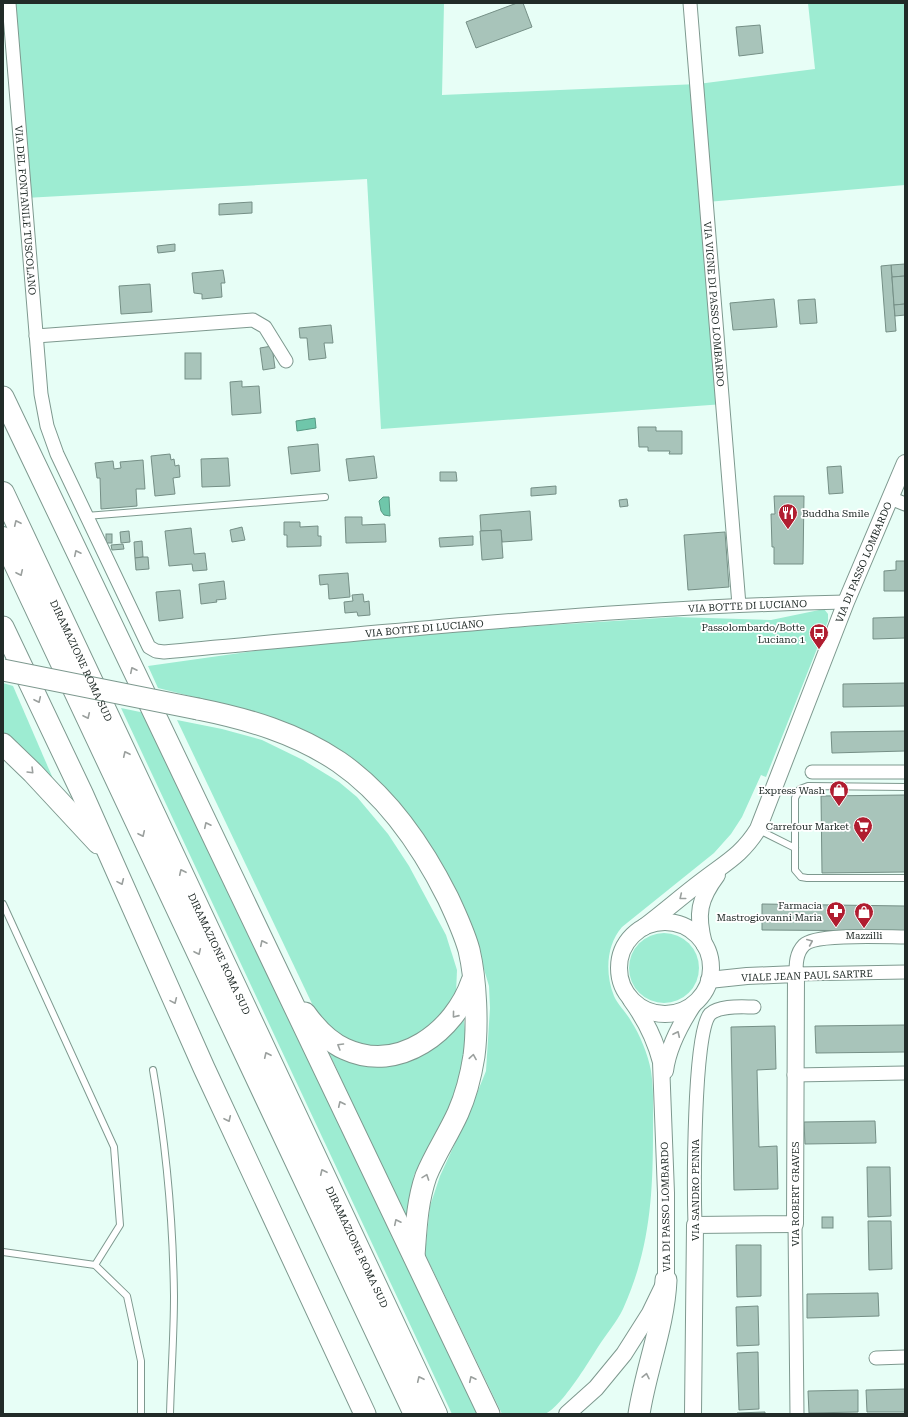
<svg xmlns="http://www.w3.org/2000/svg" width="908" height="1417" viewBox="0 0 908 1417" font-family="'Roboto Serif',serif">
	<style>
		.green { fill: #9decd2 }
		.water { fill: #6fc6aa; stroke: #589883 }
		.building { fill: #a8c4ba; stroke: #758f86 }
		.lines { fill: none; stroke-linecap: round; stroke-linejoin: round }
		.service-casing { stroke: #7e998f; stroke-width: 8 }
		.minor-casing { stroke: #7e998f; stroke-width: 15 }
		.tertiary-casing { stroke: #7e998f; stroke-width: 18 }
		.trunk-casing { stroke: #7e998f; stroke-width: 23 }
		.motorway-casing { stroke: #7e998f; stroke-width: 24 }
		.service { stroke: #fff; stroke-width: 6 }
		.minor { stroke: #fff; stroke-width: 13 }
		.tertiary { stroke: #fff; stroke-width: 16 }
		.trunk { stroke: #fff; stroke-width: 21 }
		.motorway { stroke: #fff; stroke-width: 22 }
		.trunk-bridge-casing { stroke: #7e998f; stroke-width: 23; stroke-linecap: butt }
		.trunk-bridge { stroke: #fff; stroke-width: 21 }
		.oneway { stroke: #9ba09e }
		.labels { text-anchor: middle; stroke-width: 3.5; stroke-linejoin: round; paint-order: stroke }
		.street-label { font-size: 10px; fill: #212b28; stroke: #fff }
		.poi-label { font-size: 10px; fill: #212b28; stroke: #fff; text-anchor: end }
	</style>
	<rect width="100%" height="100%" fill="#e7fef6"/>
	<!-- green -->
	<g class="green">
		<polygon points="9,3 444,3 442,95 698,84 815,69 808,3 905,3 905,185 707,202 724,404 381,429 367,179 25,198"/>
		<path d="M824 609 828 614V621L766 777 761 775 742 817 731 834 714 853 622 927C606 945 605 974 614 996 618 1005 626 1012 631 1021 640 1035 648 1054 651 1071 654 1091 653 1112 653 1131 653 1196 650 1249 623 1309 617 1322 606 1334 598 1347 590 1360 559 1411 544 1414 531 1417 515 1414 502 1414L425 1254 430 1206 440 1176 469 1113 486 1071 490 1008 489 986 480 956 433 862 328 745 295 726 258 713 158 688 148 666 275 648 442 632 676 617 771 620Z"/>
		<polygon points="3,683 13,686 54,781 3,734"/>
		<polygon points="121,708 145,713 477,1414 452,1414"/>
		<polygon points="177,720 222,729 262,740 303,760 339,782 357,797 388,834 409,866 446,935 457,970 456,994 429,1033 383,1049 338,1037 315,1010"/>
		<circle cx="664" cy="968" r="35"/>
		<polygon points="463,1014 466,1038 465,1059 452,1104 414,1175 407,1219 405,1218 326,1046 371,1064"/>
	</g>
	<!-- water -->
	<g class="water">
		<polygon points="315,418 316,428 297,431 296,421"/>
		<polygon points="383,497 389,497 390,516 384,515 381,511 379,501"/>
	</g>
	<!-- building -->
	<g class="building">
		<polygon points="517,3 523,3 532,27 476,48 466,22"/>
		<polygon points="760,25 763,53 739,56 736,27"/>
		<polygon points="252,202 252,213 219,215 219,204"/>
		<polygon points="175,244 175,251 158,253 157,246"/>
		<polygon points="905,264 905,276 892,277 891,265"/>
		<polygon points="891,265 896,331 886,332 881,266"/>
		<polygon points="223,270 225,283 221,283 222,297 202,299 202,294 194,293 192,273"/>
		<polygon points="905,276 905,304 894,305 892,277"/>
		<polygon points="150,284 152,312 121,314 119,286"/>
		<polygon points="774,299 777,327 733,330 730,303"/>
		<polygon points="815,299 817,323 800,324 798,300"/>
		<polygon points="905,304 905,315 895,316 894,305"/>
		<polygon points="331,325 333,343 324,343 326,358 309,360 307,338 300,338 299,328"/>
		<polygon points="272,346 275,368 263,370 260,348"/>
		<rect x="185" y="353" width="16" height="26"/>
		<polygon points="242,381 242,387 259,386 261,413 232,415 230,382"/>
		<polygon points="638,427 656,427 656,431 682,431 682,454 669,454 670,451 648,451 648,447 639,447"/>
		<polygon points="318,444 320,471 291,474 288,447"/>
		<polygon points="170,454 171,460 174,459 175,466 179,465 180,477 173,478 175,494 155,496 151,456"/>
		<polygon points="374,456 377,478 349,481 346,459"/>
		<polygon points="228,458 230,486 202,487 201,459"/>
		<polygon points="143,460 145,489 136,489 137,506 101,509 100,478 97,478 95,463 113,461 114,469 121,468 120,462"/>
		<polygon points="841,466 843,493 829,494 827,467"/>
		<polygon points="440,472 456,472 457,481 440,481"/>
		<polygon points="556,486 556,494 531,496 531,488"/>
		<polygon points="774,496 804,496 803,564 774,564 774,547 772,547 771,514 775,514"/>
		<polygon points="627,499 628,506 620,507 619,500"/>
		<polygon points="530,511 532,540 502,542 501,530 481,531 480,515"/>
		<polygon points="345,517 362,517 362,525 385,524 386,542 346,543"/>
		<polygon points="284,522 300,522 300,527 318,526 318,536 321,536 321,546 287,547 287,535 284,535"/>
		<polygon points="242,527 245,540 232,542 230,530"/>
		<polygon points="191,528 194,554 205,553 207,570 193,571 192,564 169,566 165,531"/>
		<polygon points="501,530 503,558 482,560 480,531"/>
		<polygon points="129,531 130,542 121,543 120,532"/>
		<polygon points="725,532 729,587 688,590 684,535"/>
		<rect x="106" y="534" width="6" height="9"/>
		<polygon points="473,536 473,545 440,547 439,538"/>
		<polygon points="142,541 143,557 135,558 134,542"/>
		<polygon points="123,544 124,549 112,550 111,545"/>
		<polygon points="143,557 148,557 149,569 136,570 135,558"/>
		<polygon points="896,561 905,561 905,591 884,591 884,571 896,570"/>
		<polygon points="348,573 350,597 329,599 328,584 320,585 319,575"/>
		<polygon points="224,581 226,599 216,600 217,602 201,604 199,584"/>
		<polygon points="180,590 183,618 159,621 156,592"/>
		<polygon points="363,594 364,602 369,601 370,615 358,616 357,612 345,613 344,602 353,601 352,595"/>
		<polygon points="905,617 905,638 873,639 873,618"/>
		<polygon points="905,683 905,706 843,707 843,684"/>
		<polygon points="905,731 905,751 832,753 831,732"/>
		<polygon points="905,795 905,872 822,873 821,796"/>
		<polygon points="762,904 905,906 905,931 762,930"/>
		<polygon points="905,1025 905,1052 816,1053 815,1026"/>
		<polygon points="775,1026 776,1069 757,1070 759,1147 777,1146 778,1189 734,1190 731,1027"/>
		<polygon points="875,1121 876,1143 805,1144 804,1122"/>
		<polygon points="867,1167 890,1167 891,1216 868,1217"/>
		<rect x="822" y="1217" width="11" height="11"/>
		<polygon points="868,1221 891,1221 892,1269 869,1270"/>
		<polygon points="736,1245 761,1245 761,1296 737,1297"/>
		<polygon points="878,1293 879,1316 807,1318 807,1294"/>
		<polygon points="758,1306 759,1345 737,1346 736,1307"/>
		<polygon points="758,1352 759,1409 739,1410 737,1353"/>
		<polygon points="905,1389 905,1412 867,1412 866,1390"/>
		<polygon points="858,1390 858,1412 809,1413 808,1391"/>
		<polygon points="765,1412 765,1414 737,1414 737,1413"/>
	</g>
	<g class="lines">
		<!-- service casing -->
		<g class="service-casing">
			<g id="service">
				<polyline points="86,516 325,497"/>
				<polyline points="905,787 808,786 800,789 795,798 795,870 801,877 807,878 905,878"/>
				<polyline points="759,830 795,848"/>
				<polyline points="3,904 114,1147 120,1225 95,1265"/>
				<path d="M153 1070C166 1144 173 1220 174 1296 174 1335 171 1375 170 1414"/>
				<polyline points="3,1252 95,1265 127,1296 141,1361 141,1414"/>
			</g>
		</g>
		<!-- minor casing -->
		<g class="minor-casing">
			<g id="minor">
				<path id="s1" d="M9 3 41 394 47 426 57 454 149 647 156 651 164 652C391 631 619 607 846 602"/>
				<path id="s2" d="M690 3 739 605"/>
				<polyline points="36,336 253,320 265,327 286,361"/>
				<polyline points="890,498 905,504"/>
				<polyline points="812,772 905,772"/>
				<path d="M905 937C886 937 816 933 804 945 796 953 796 964 796 974L905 972"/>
				<polyline points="794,1075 905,1073"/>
				<polyline points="795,1224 797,1414"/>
				<path d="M695 1225C694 1192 693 1032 710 1014 720 1005 742 1007 754 1007"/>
				<polyline points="876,1358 905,1357"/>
			</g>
		</g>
		<!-- tertiary casing -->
		<g class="tertiary-casing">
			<g id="tertiary">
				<circle cx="665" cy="968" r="46"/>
				<path id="s3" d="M644 927C664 912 682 896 702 881 725 863 742 855 758 829L846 602 905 463"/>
				<path d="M704 944C696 914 699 899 717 875"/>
				<path d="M665 1071C668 1047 680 1025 693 1005"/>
				<path d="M567 1414 596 1388 624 1354 650 1313 666 1280V1193L661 1062C655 1039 645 1019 631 1000"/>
				<polyline points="693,1414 695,1225 795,1224 796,974 747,976 709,980"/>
			</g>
		</g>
		<!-- trunk casing -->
		<g class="trunk-casing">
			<g id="trunk">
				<polyline points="3,397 489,1414"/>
				<polyline points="3,627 82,793 204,1068 365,1414"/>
				<path d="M198 709C248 719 296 733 339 762 388 796 422 846 448 898 456 915 464 932 469 950 476 980 478 1025 474 1056 471 1075 466 1095 458 1113 448 1135 435 1154 426 1176 417 1202 416 1229 414 1256"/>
				<polyline points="3,744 33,773 98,843"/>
				<path d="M305 1013C315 1027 329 1042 345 1049 399 1074 455 1031 472 981"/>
				<path d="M639 1414C646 1369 664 1326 666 1280"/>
			</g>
		</g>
		<!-- motorway casing -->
		<g class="motorway-casing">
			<g id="motorway">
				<path id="s4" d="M3 493 436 1414"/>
				<polyline points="3,538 415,1414"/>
			</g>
		</g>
		<!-- service -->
		<use href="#service" class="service"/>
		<!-- minor -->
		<use href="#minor" class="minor"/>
		<!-- tertiary -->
		<use href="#tertiary" class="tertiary"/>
		<!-- trunk -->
		<use href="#trunk" class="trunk"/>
		<!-- motorway -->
		<use href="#motorway" class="motorway"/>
		<!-- trunk-bridge casing -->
		<g class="trunk-bridge-casing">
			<polyline id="trunk-bridge" points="3,670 198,709"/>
		</g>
		<!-- trunk-bridge -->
		<use href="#trunk-bridge" class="trunk-bridge"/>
	</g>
	<!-- one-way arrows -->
	<defs><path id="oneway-chevron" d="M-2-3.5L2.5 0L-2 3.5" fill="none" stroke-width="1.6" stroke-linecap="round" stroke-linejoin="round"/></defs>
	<g class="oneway">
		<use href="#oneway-chevron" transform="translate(17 523) rotate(-115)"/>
		<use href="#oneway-chevron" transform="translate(77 553) rotate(-116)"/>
		<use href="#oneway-chevron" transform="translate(20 573) rotate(65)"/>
		<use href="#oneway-chevron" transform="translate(133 670) rotate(-116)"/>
		<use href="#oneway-chevron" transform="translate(38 700) rotate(65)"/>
		<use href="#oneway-chevron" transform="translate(87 716) rotate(65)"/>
		<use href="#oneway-chevron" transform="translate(126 754) rotate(-115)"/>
		<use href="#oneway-chevron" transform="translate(31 771) rotate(45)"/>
		<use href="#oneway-chevron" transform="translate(207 825) rotate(-116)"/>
		<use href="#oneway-chevron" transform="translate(142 834) rotate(65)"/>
		<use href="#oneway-chevron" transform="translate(182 872) rotate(-115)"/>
		<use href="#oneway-chevron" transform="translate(121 882) rotate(66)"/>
		<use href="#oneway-chevron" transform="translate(682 897) rotate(141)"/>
		<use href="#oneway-chevron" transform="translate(810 942) rotate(-23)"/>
		<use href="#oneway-chevron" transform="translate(263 943) rotate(-116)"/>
		<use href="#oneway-chevron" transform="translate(198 952) rotate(65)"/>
		<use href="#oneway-chevron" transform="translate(174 1001) rotate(66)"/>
		<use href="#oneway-chevron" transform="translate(455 1015) rotate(129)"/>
		<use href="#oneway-chevron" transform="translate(677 1034) rotate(-65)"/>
		<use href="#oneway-chevron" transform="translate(340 1046) rotate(-149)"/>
		<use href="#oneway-chevron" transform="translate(267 1055) rotate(-115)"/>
		<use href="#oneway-chevron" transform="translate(473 1057) rotate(-81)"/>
		<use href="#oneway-chevron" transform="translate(341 1104) rotate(-115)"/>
		<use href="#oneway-chevron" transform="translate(228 1119) rotate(65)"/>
		<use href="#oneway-chevron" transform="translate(323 1172) rotate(-115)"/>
		<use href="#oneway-chevron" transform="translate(426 1177) rotate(-70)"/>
		<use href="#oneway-chevron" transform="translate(397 1222) rotate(-116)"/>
		<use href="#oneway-chevron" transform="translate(646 1376) rotate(-78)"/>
		<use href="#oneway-chevron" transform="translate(420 1379) rotate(-115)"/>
		<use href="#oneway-chevron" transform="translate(472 1379) rotate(-116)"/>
	</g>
	<!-- icons -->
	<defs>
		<g id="restaurant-pin" transform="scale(1)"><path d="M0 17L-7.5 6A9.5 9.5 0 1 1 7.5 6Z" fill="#b01d30" stroke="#fff"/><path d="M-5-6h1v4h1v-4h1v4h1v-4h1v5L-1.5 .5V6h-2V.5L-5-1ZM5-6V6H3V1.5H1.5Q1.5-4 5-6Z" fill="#fff"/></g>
		<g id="bus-pin" transform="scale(1)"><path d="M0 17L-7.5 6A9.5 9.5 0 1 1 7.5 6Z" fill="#b01d30" stroke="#fff"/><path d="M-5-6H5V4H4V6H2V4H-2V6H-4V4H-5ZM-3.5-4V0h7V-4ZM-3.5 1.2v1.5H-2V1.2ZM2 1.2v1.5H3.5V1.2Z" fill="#fff"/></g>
		<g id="shop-pin" transform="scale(1)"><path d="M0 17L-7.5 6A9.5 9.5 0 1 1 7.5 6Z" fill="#b01d30" stroke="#fff"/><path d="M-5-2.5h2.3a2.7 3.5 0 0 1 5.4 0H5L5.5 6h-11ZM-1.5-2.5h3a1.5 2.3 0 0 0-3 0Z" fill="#fff"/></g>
		<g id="supermarket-pin" transform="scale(1)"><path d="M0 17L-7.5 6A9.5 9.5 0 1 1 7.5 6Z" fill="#b01d30" stroke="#fff"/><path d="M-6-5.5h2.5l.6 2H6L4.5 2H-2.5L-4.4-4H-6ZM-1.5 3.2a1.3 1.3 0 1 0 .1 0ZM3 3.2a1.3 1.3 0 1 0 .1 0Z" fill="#fff"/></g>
		<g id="pharmacy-pin" transform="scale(1)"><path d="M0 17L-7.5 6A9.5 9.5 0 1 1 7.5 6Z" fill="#b01d30" stroke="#fff"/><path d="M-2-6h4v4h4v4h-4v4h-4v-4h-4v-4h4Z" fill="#fff"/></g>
	</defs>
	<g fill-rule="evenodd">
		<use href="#restaurant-pin" x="788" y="513"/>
		<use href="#bus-pin" x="819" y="633"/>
		<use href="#shop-pin" x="839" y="790"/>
		<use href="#supermarket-pin" x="863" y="826"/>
		<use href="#pharmacy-pin" x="836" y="911"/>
		<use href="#shop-pin" x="864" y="912"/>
	</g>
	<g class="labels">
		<!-- street labels -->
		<g class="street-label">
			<text dy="4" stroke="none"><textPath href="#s1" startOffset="208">VIA DEL FONTANILE TUSCOLANO</textPath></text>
			<text dy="4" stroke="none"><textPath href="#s2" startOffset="302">VIA VIGNE DI PASSO LOMBARDO</textPath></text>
			<text dy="4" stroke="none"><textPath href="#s3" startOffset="438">VIA DI PASSO LOMBARDO</textPath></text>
			<text dy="4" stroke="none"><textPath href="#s1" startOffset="1270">VIA BOTTE DI LUCIANO</textPath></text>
			<text dy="4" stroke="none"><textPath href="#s1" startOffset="946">VIA BOTTE DI LUCIANO</textPath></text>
			<text dy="4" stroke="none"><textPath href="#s4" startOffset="185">DIRAMAZIONE ROMA SUD</textPath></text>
			<text dy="4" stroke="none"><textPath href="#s4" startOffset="509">DIRAMAZIONE ROMA SUD</textPath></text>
			<text transform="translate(807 975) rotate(-2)" y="4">VIALE JEAN PAUL SARTRE</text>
			<text transform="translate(695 1190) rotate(-90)" y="4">VIA SANDRO PENNA</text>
			<text transform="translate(795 1194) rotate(-90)" y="4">VIA ROBERT GRAVES</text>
			<text transform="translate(665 1207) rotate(-91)" y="4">VIA DI PASSO LOMBARDO</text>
			<text dy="4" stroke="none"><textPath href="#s4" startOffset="833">DIRAMAZIONE ROMA SUD</textPath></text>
		</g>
		<!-- poi labels -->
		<g class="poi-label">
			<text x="802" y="517" text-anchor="start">Buddha Smile</text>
			<text x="805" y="631">Passolombardo/Botte<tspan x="805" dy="12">Luciano 1</tspan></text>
			<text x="825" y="794">Express Wash</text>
			<text x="849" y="830">Carrefour Market</text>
			<text x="822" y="909">Farmacia<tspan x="822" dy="12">Mastrogiovanni Maria</tspan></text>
			<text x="864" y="939" text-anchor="middle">Mazzilli</text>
		</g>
	</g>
	<!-- border -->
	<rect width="908" height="1417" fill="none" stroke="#212b28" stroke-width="8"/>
</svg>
